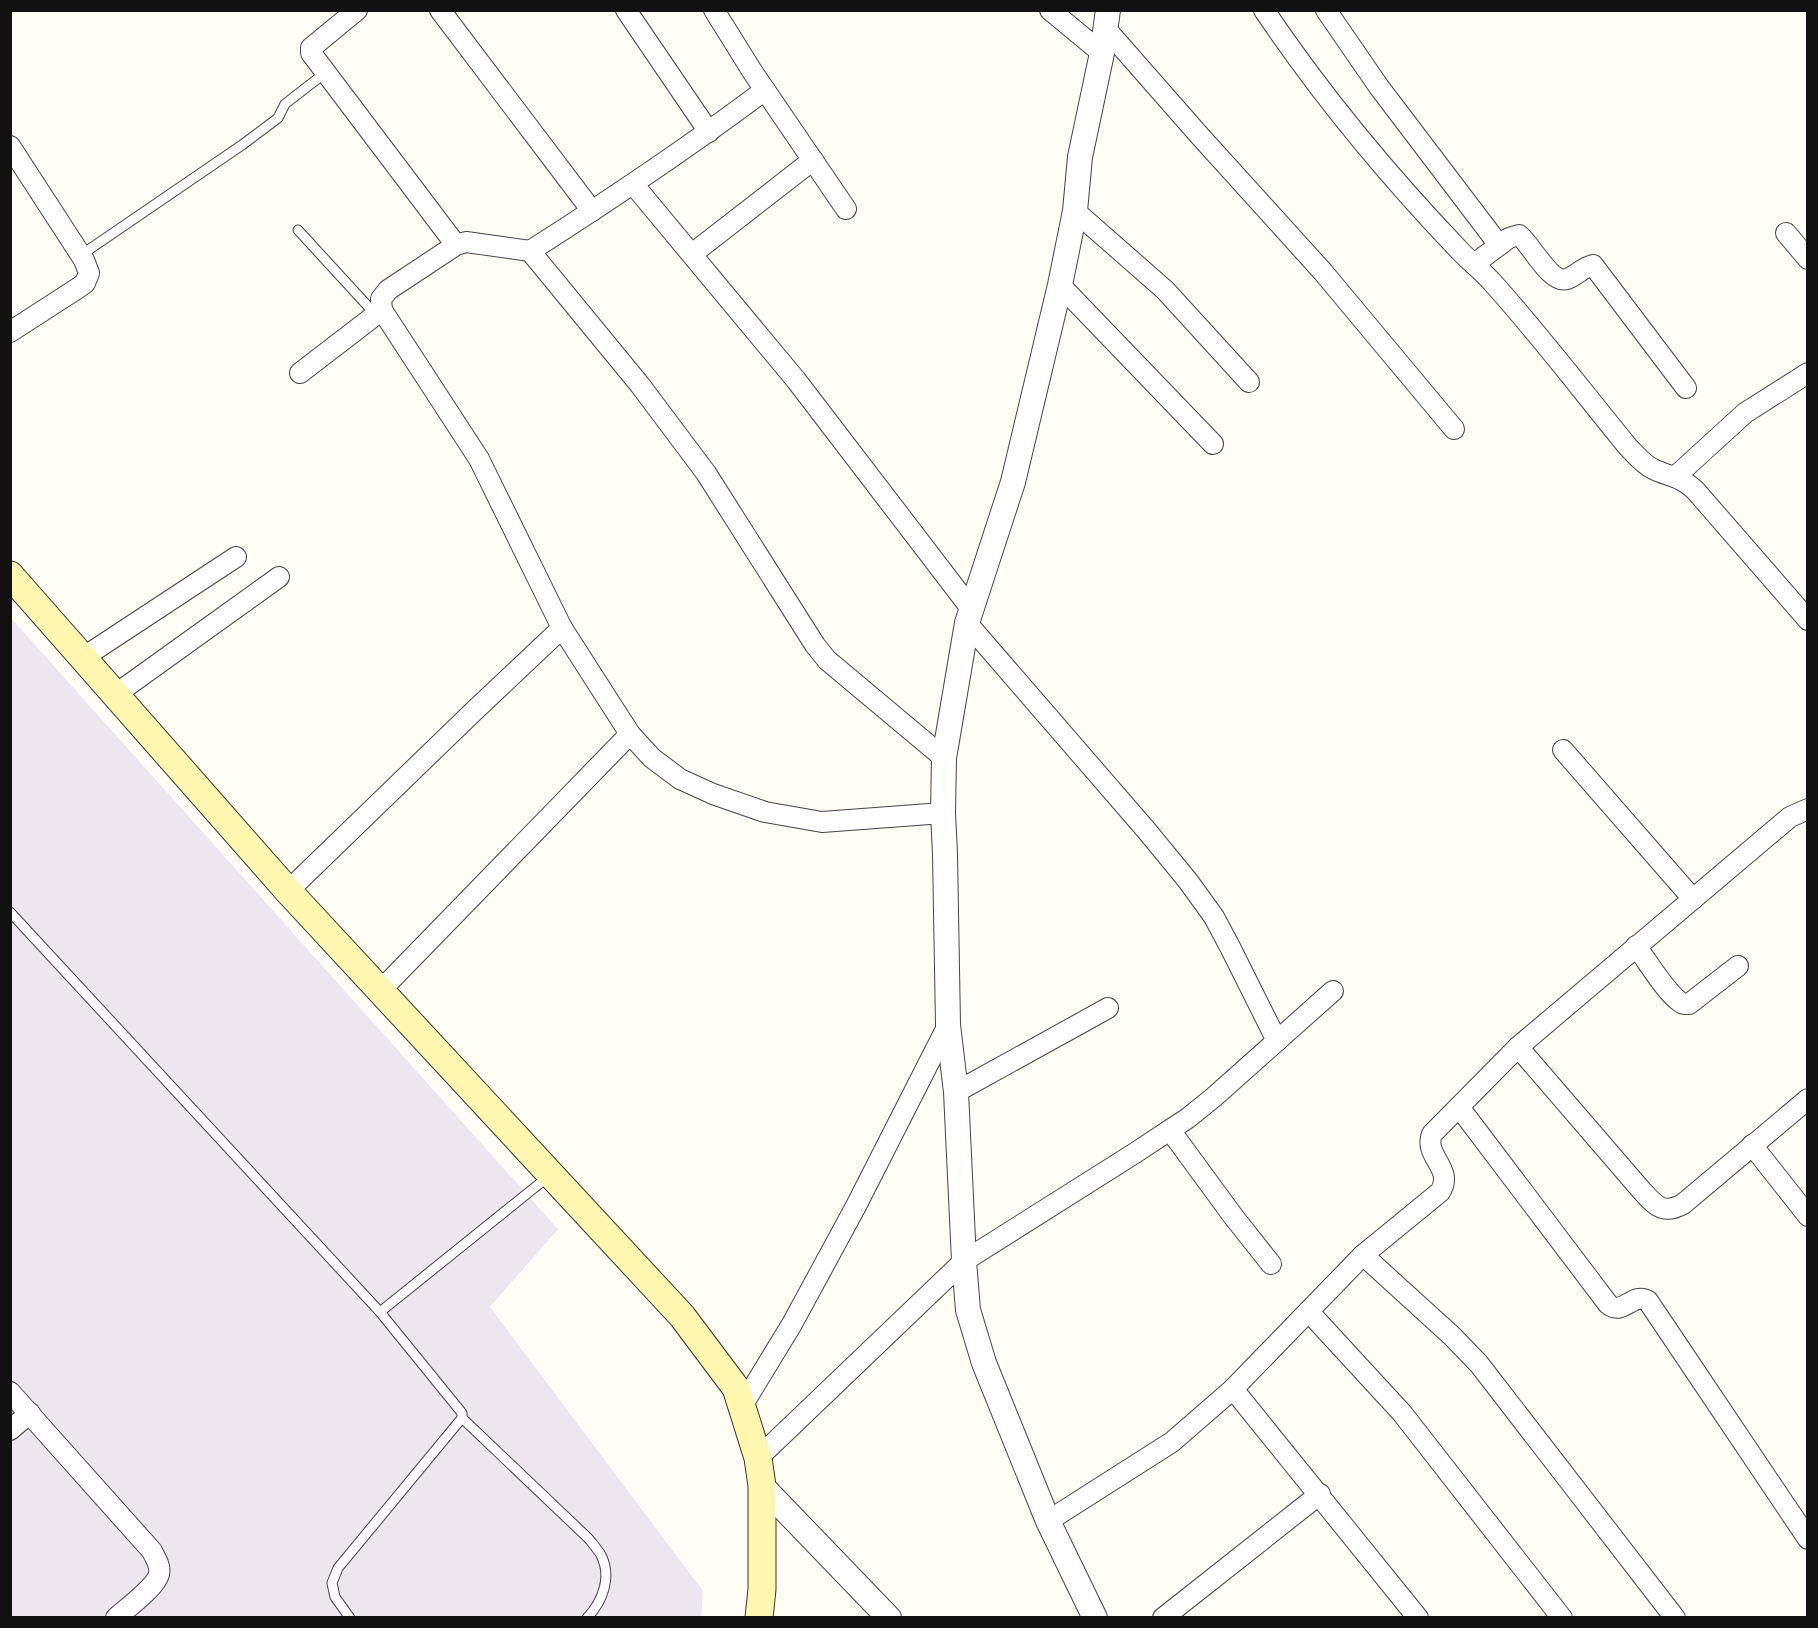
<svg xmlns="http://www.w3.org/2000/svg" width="1818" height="1628" viewBox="0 0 1818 1628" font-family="'Playfair Display',serif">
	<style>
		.industrial { fill: #eee6ef }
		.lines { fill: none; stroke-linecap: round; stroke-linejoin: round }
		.service-casing { stroke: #444; stroke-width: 11 }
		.minor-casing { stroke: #444; stroke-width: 22 }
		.tertiary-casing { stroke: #444; stroke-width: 26 }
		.secondary-casing { stroke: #333; stroke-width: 29 }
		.service { stroke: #fff; stroke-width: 9 }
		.minor { stroke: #fff; stroke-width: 20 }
		.tertiary { stroke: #fff; stroke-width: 24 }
		.secondary { stroke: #fff6b0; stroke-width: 27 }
	</style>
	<rect width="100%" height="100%" fill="#fffdf5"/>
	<!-- industrial -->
	<polygon class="industrial" points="10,617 558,1229 490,1307 703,1591 701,1617 11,1617"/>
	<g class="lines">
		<!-- service casing -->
		<g class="service-casing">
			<g id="service">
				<polyline points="298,230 376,315"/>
				<polyline points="81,255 242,145 278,118 285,104 325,73"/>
				<polyline points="10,912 380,1312 462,1413 462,1418 338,1568 332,1583 335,1597 350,1618"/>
				<polyline points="380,1312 549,1176"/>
				<path d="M462 1418 589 1539C593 1544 598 1550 601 1555 612 1577 603 1601 587 1618"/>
			</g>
		</g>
		<!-- minor casing -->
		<g class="minor-casing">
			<g id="minor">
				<polyline points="357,10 317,43 311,48 311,53 456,245"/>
				<polyline points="440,10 592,211"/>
				<polyline points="626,10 709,132"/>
				<polyline points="714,10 752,71 846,209"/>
				<polyline points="1050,10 1102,53"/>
				<path d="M1264 10C1322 96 1391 179 1462 253 1472 263 1483 272 1492 282 1539 334 1583 392 1628 447 1636 455 1643 464 1653 469 1670 477 1680 476 1695 490L1808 620"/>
				<polyline points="1326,10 1379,87 1499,245"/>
				<polyline points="1106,29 1199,135 1323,272 1454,429"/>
				<polyline points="10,146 84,260 89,273 85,283 78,288 10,332"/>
				<polyline points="633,184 796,380 972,610"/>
				<polyline points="1075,211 1165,290 1249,382"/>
				<polyline points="1786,233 1808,259"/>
				<path d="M530 251C610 200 689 147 765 90"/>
				<polyline points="692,254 813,160"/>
				<path d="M1474 264 1509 238 1519 235C1531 244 1550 284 1567 279 1576 276 1583 267 1593 265L1686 388"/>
				<polyline points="1060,285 1213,444"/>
				<polyline points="300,373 382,310"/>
				<polyline points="1676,476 1745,413 1808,373"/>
				<polyline points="967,623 1147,831 1188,881 1214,917 1230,947 1277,1041"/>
				<polyline points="84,657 236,557"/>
				<polyline points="116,694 279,577"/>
				<polyline points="1563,750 1693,899"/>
				<polyline points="943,813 822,822 765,812 713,794 680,779 652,758 630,734 562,628 479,459 382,310 381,299 388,290 456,245 466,242 530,251 640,385 706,473 815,645 827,660 944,758"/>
				<polyline points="288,891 473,712 562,628"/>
				<path d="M1636 946C1648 962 1665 991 1680 1002 1684 1005 1684 1004 1689 1004L1738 966"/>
				<polyline points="380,991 630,734"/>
				<path d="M1518 1047 1642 1191C1656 1206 1663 1215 1683 1204L1808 1099"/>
				<polyline points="956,1092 1108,1008"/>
				<path d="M1459 1107 1608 1304C1623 1317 1633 1291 1648 1301L1808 1539"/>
				<polyline points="1170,1130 1233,1216 1271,1264"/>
				<polyline points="1752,1145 1808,1216"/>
				<polyline points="1363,1255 1452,1336 1479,1364 1675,1618"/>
				<polyline points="1309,1312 1402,1413 1562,1618"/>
				<polyline points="1233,1389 1418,1618"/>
				<path d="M10 1392 152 1551C155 1558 161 1565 159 1574 156 1587 127 1608 116 1618"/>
				<polyline points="742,1406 792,1324 856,1206 948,1025"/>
				<polyline points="10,1430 30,1413"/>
				<polyline points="758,1458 964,1261 1135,1153 1188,1118 1214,1097 1333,991"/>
				<path d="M1048 1521 1172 1442 1233 1389 1363 1255 1440 1192C1455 1169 1423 1156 1432 1134L1518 1047 1790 817 1808 809"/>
				<polyline points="1163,1618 1320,1494"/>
			</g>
		</g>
		<!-- tertiary casing -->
		<g class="tertiary-casing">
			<g id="tertiary">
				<polyline points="762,1486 889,1618"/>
				<polyline points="1095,1618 1048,1521 984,1363 968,1310 964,1261 956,1092 948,1025 945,854 943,813 944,758 967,623 1013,482 1060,285 1075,211 1080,157 1102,53 1108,10"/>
			</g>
		</g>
		<!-- secondary casing -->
		<g class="secondary-casing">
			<polyline id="secondary" points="10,575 288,891 682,1316 736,1388 758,1458 762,1486 762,1589 759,1618"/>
		</g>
		<!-- service -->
		<use href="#service" class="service"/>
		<!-- minor -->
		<use href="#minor" class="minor"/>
		<!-- tertiary -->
		<use href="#tertiary" class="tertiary"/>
		<!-- secondary -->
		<use href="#secondary" class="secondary"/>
	</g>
	<!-- border -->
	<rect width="1818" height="1628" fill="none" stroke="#111111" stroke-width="24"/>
</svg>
